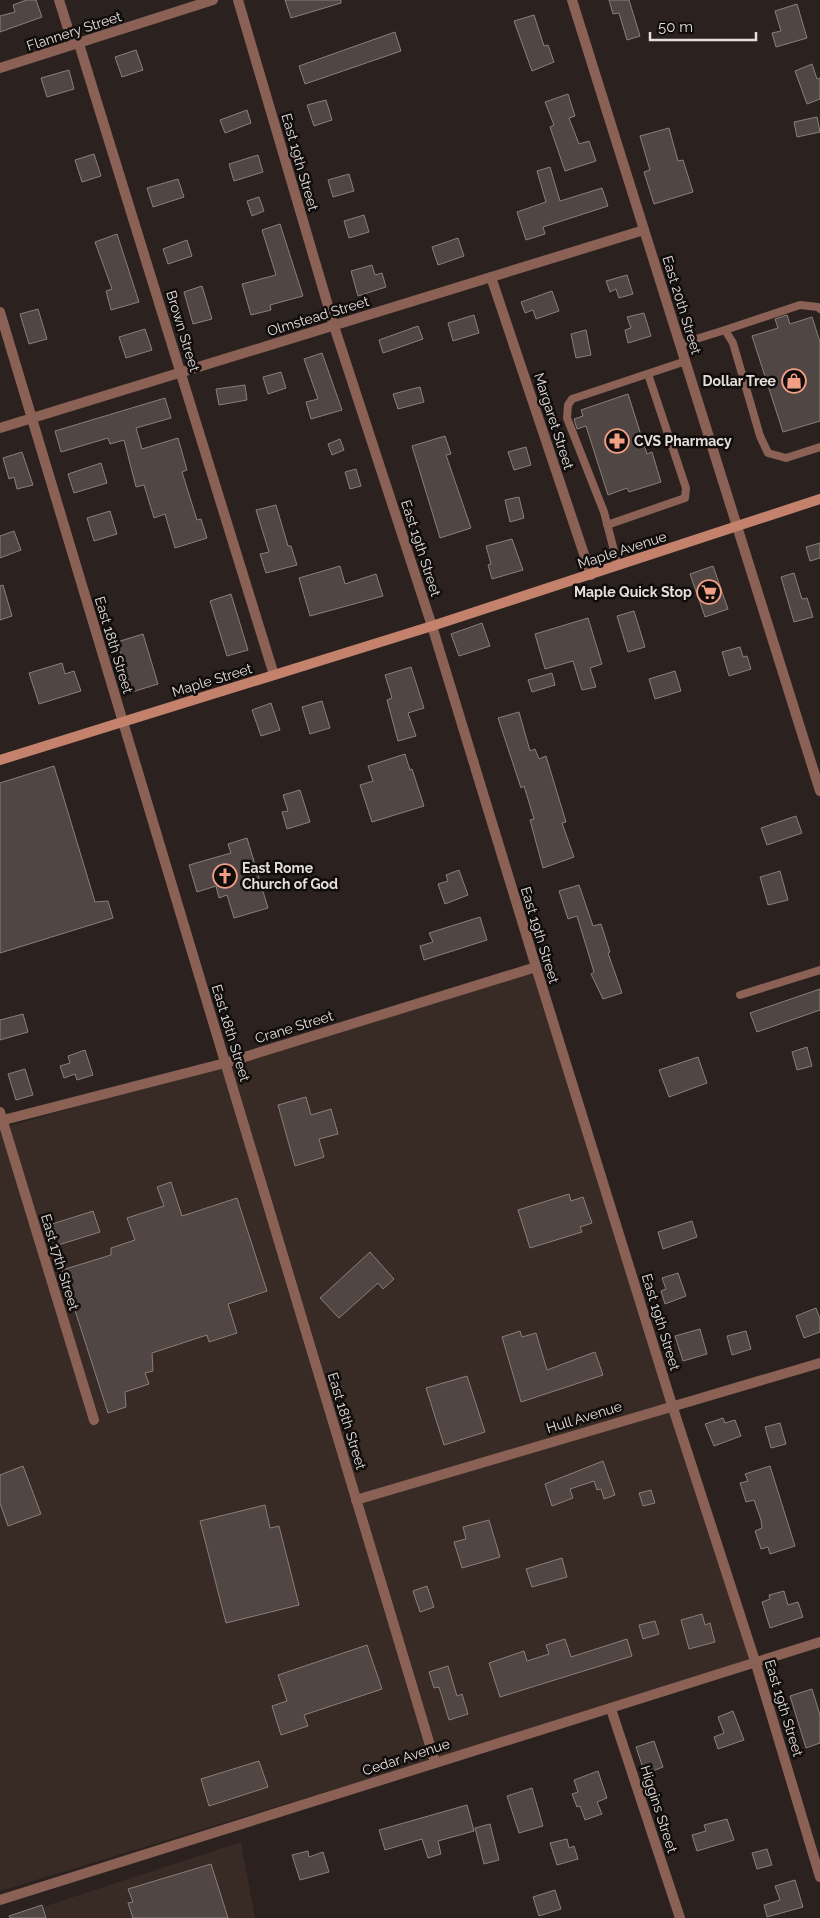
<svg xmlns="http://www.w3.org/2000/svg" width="820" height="1918" viewBox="0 0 820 1918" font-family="Raleway,sans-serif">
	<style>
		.built { fill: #382a25 }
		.building { fill: #504643; stroke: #8a7f7b }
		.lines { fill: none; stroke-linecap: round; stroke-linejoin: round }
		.lane { stroke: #8a6154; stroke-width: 8 }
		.street { stroke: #8a6154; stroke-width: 10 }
		.secondary { stroke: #c4826d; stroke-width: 10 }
		.labels { text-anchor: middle; stroke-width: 5; stroke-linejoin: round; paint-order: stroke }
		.street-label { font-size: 14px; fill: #e4dedc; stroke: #110d0c }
		.poi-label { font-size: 14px; font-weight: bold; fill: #e4dedc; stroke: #110d0c; text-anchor: end }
	</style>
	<rect width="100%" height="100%" fill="#2b2220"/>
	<!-- built -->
	<g class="built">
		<polygon points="536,967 755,1661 0,1891 0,1129 225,1063"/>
		<polygon points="241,1842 255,1918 9,1918"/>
	</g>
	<!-- building -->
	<g class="building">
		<polygon points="26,0 36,0 42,17 0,32 0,16 15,12 13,5"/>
		<polygon points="285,0 341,0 341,3 291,18"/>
		<polygon points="609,0 629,0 640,36 627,40 619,13 613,14"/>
		<polygon points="797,4 807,38 776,47 772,33 781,31 775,11"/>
		<polygon points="534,15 544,46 548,45 554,62 532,71 514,21"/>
		<polygon points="395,32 401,51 305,84 299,66"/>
		<polygon points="136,50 143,70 122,77 115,57"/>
		<polygon points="812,64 817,79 820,78 820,99 807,104 795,71"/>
		<polygon points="69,70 74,89 47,97 41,78"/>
		<polygon points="568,94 575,116 569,118 579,144 589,141 596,161 565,171 550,127 554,125 545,102"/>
		<polygon points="326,100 332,120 314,126 307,105"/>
		<polygon points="247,110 251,123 225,133 220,120"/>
		<polygon points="817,117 820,132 797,137 794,122"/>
		<polygon points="669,128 678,161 683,160 693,192 654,204 644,172 650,170 640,136"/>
		<polygon points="94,154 101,176 82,182 75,160"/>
		<polygon points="258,155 263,172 234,181 229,164"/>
		<polygon points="550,167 560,201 602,188 608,206 543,227 545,234 526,240 517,212 546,202 537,171"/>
		<polygon points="349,174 354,191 333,197 328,180"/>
		<polygon points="178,179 184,197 153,207 147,188"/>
		<polygon points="259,197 264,211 252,216 247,201"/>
		<polygon points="364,215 369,232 349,238 344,221"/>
		<polygon points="280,224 303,296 270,305 271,310 251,315 242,284 276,275 262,230"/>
		<polygon points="117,234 139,302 111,310 106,291 112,289 95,242"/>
		<polygon points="458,238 464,256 438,265 432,247"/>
		<polygon points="187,240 192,256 168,264 163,249"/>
		<polygon points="372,265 375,275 382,273 386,287 358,296 351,271"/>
		<polygon points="627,275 633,294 619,298 616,289 610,292 606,281"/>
		<polygon points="202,286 212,319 193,324 184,292"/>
		<polygon points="552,291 559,311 536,319 533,310 525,313 521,302"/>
		<polygon points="38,309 47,339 29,344 20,314"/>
		<polygon points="644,313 651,336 628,343 625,330 631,328 627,317"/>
		<polygon points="474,315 479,333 453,341 448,323"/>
		<polygon points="787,315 790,324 812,317 820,342 820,421 783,432 752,336 778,328 775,319"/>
		<polygon points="418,326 423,339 383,353 379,340"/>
		<polygon points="145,329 152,350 126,358 119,337"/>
		<polygon points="586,330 591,355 576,358 571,334"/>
		<polygon points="322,353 342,410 311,419 306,402 318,399 304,359"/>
		<polygon points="281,372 286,388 268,394 263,377"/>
		<polygon points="245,385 247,400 219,405 216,389"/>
		<polygon points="420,387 424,402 398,409 393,394"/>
		<polygon points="628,394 647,454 652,452 661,482 629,492 627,488 608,495 586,426 577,429 574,419 583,416 581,410"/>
		<polygon points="165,398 171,418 136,428 142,449 178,438 187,470 182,472 197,520 201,519 207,538 175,548 165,514 154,518 144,485 136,487 124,440 110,444 108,438 61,452 55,431"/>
		<polygon points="445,436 451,454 446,455 471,528 440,538 412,446"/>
		<polygon points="340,439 344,450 332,455 328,444"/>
		<polygon points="526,447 531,465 514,470 508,452"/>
		<polygon points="22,452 33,485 17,489 14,477 9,479 3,458"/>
		<polygon points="101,463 107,483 74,493 68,474"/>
		<polygon points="356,469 361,486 350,489 345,472"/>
		<polygon points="519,497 524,518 510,522 505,500"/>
		<polygon points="276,505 288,546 291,546 297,565 266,573 260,554 269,552 256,510"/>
		<polygon points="110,511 117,534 94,541 87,518"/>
		<polygon points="14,531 21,550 0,558 0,536"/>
		<polygon points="512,539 523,570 492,579 488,565 491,564 486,546"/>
		<polygon points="820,543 820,558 810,561 806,547"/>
		<polygon points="340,566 345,584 376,574 383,596 310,616 299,578"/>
		<polygon points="713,566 728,609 705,617 690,574"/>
		<polygon points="794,573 802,599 807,598 813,617 794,622 781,577"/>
		<polygon points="3,585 12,616 0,620 0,586"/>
		<polygon points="231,594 248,650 227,656 210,601"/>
		<polygon points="634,611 645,647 628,652 617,616"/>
		<polygon points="588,618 602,664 590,668 596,687 582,690 573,661 545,669 535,634"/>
		<polygon points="482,623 490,646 459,656 451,634"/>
		<polygon points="143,634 158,684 132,692 117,642"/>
		<polygon points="740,647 743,657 747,656 751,669 729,676 722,652"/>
		<polygon points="62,663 65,674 74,671 81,691 39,704 29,673"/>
		<polygon points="411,667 424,708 408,713 416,736 398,741 387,700 392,698 385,675"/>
		<polygon points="675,671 681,691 655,699 649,679"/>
		<polygon points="552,673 555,685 532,692 528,680"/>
		<polygon points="322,701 330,728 310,734 302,707"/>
		<polygon points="271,703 280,730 261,736 252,710"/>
		<polygon points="519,712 530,751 535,749 539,759 546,756 566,822 562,823 574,857 543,868 530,820 534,819 524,786 521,788 498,718"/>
		<polygon points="405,754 410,770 412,769 424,806 372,822 360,785 373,781 368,766"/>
		<polygon points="54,766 95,902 108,901 113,918 0,953 0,783"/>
		<polygon points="300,790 310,822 287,829 282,812 288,811 283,795"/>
		<polygon points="796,816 802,833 767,845 761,828"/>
		<polygon points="247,838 268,908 234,918 227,895 219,898 216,886 197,892 189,865 231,853 228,844"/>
		<polygon points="459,870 468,895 445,904 438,884 448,881 446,875"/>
		<polygon points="780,871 788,900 768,905 760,877"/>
		<polygon points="579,885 593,926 601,924 610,952 608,953 622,993 603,999 591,974 594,972 577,916 568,919 559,891"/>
		<polygon points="480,917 487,940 424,960 420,946 433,942 429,933"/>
		<polygon points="820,989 820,1010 757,1032 750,1013"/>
		<polygon points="23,1014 28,1032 0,1040 0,1020"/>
		<polygon points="807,1047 812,1066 797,1070 792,1052"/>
		<polygon points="85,1050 93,1075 77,1080 75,1074 64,1078 60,1066 70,1063 68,1056"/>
		<polygon points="698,1057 707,1083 669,1097 659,1070"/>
		<polygon points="25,1069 33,1095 16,1100 8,1074"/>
		<polygon points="306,1097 311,1115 331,1109 338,1134 319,1139 324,1157 295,1166 278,1105"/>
		<polygon points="171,1182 182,1216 237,1198 267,1291 228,1304 237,1333 209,1342 207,1335 152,1353 153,1371 145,1373 149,1384 125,1392 126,1407 108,1413 62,1270 111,1255 111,1248 135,1240 127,1218 164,1206 157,1187"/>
		<polygon points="569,1194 571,1201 583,1197 592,1223 580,1227 582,1232 530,1248 518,1210"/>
		<polygon points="93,1211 100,1232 55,1246 49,1225"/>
		<polygon points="692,1221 697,1237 663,1249 658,1232"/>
		<polygon points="370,1252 394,1279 383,1289 378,1283 339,1318 320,1298"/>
		<polygon points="678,1273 686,1296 665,1304 661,1291 666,1289 662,1278"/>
		<polygon points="816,1308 820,1319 820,1332 804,1338 796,1316"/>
		<polygon points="700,1329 707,1354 683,1361 675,1336"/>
		<polygon points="520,1331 522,1337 536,1333 547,1370 595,1352 603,1375 521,1402 502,1337"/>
		<polygon points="746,1331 751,1349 732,1355 727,1336"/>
		<polygon points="467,1376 485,1432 444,1445 426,1388"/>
		<polygon points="723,1418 725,1423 735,1420 741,1436 714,1446 705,1424"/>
		<polygon points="780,1423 786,1444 771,1448 765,1427"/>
		<polygon points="603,1461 615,1495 604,1499 601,1489 597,1490 594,1481 570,1489 573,1498 552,1506 545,1484"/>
		<polygon points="23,1466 41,1514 8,1526 0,1503 0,1475"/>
		<polygon points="770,1466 795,1546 770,1554 768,1547 761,1549 755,1531 762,1528 761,1520 754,1500 746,1502 740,1483 748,1481 745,1474"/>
		<polygon points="651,1490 655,1503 643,1506 639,1493"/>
		<polygon points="265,1505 270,1528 279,1526 299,1605 226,1623 200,1521"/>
		<polygon points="489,1520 500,1557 462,1568 454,1542 466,1539 463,1527"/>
		<polygon points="562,1558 567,1577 532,1587 526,1569"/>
		<polygon points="427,1586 434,1607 420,1612 413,1591"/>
		<polygon points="784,1591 788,1605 798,1602 803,1617 770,1628 762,1602 770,1599 769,1595"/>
		<polygon points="702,1614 705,1625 710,1623 715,1642 689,1649 681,1620"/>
		<polygon points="655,1621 659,1634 643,1639 639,1625"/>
		<polygon points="565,1639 571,1657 627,1639 632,1656 500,1697 489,1663 524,1651 527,1661 549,1654 546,1645"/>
		<polygon points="367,1645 382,1689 304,1715 308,1726 281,1735 272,1706 287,1701 278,1675"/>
		<polygon points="448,1666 457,1696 462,1694 468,1714 449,1720 439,1687 434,1688 429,1672"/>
		<polygon points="812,1689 820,1715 820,1743 806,1748 790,1696"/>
		<polygon points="733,1711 744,1740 718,1749 714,1737 724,1733 718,1717"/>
		<polygon points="654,1741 663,1767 645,1774 636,1747"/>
		<polygon points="259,1761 268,1787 209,1806 201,1779"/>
		<polygon points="598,1771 607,1798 597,1802 602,1814 585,1820 580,1806 577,1807 572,1794 578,1792 574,1780"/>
		<polygon points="532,1788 543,1826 519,1833 507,1796"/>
		<polygon points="467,1805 474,1831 438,1841 441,1854 428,1858 422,1839 385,1850 379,1830"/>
		<polygon points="727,1819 734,1840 697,1851 692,1835 706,1831 704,1825"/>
		<polygon points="490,1824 499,1860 484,1864 475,1828"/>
		<polygon points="567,1839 569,1848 574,1846 578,1859 557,1865 550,1843"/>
		<polygon points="767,1849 772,1865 757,1869 752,1853"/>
		<polygon points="308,1851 309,1857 323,1852 329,1872 300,1880 292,1855"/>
		<polygon points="211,1864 228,1918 133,1918 128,1903 133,1902 128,1889"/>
		<polygon points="795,1880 803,1907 767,1917 764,1905 780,1900 775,1886"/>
		<polygon points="555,1890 561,1909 539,1916 533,1897"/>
		<polygon points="42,1905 46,1918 10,1918 9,1916"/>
	</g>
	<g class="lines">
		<!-- lane -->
		<g class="lane">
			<polyline points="725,330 800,305 818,307 820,309"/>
			<polyline points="680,344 725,330 733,343 760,436 768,453 786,458 820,447"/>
			<polyline points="607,525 685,498 686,488 648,374"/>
			<polyline points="618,566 604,512 567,418 568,405 572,399 686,361"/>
			<polyline points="740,995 820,970"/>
		</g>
		<!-- street -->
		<g class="street">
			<polyline points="59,0 70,35 79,44 274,675"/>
			<polyline points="238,0 334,326 432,626 536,967 672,1405 755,1661 820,1877"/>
			<polyline points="572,0 820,791"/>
			<polyline points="0,68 213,0"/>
			<polyline points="491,277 591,575"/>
			<polyline points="0,312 435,1762"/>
			<polyline points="0,428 644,230"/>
			<polyline points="0,1112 94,1420"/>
			<polyline points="0,1121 225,1063 536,967"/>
			<polyline points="356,1500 820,1363"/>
			<polyline points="611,1709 680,1918"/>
			<polyline points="0,1900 820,1642"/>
		</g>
		<!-- secondary -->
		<polyline class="secondary" points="0,760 432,626 820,499"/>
	</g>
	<!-- icons -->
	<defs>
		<g id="shop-ring" transform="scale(1.25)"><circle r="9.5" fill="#110d0c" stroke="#f39f85" stroke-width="1.5"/><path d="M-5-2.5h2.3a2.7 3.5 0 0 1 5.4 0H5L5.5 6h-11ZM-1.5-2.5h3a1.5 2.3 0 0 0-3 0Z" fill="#f39f85"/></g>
		<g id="pharmacy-ring" transform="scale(1.25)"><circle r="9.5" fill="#110d0c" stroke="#f39f85" stroke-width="1.5"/><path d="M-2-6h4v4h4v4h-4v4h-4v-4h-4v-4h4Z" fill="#f39f85"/></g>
		<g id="supermarket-ring" transform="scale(1.25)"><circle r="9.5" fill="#110d0c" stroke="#f39f85" stroke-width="1.5"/><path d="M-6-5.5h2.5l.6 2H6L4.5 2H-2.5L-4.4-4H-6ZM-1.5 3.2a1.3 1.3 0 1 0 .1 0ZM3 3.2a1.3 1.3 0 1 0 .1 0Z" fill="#f39f85"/></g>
		<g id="church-ring" transform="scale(1.25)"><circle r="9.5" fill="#110d0c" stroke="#f39f85" stroke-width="1.5"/><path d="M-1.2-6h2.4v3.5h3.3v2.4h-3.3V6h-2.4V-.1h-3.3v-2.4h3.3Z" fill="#f39f85"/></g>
	</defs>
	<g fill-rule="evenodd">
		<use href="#shop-ring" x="794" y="381"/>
		<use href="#pharmacy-ring" x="617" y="441"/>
		<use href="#supermarket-ring" x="709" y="592"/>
		<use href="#church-ring" x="225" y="876"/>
	</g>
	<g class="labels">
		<!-- street labels -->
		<g class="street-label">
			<text transform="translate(74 31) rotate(-18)" y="5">Flannery Street</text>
			<text transform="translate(300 162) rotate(74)" y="5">East 19th Street</text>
			<text transform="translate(682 305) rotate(73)" y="5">East 20th Street</text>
			<text transform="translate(318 316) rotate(-17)" y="5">Olmstead Street</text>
			<text transform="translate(183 331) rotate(73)" y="5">Brown Street</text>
			<text transform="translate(554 421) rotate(72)" y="5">Margaret Street</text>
			<text transform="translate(421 548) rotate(72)" y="5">East 19th Street</text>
			<text transform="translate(622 550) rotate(-18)" y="5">Maple Avenue</text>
			<text transform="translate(114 645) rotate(73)" y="5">East 18th Street</text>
			<text transform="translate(212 680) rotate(-17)" y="5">Maple Street</text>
			<text transform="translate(540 935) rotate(73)" y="5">East 19th Street</text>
			<text transform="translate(294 1027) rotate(-17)" y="5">Crane Street</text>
			<text transform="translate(231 1033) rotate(73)" y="5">East 18th Street</text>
			<text transform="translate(60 1262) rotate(73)" y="5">East 17th Street</text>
			<text transform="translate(661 1322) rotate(73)" y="5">East 19th Street</text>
			<text transform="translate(584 1417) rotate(-17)" y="5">Hull Avenue</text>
			<text transform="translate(347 1421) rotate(73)" y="5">East 18th Street</text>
			<text transform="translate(784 1708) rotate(73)" y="5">East 19th Street</text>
			<text transform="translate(406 1757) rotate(-18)" y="5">Cedar Avenue</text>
			<text transform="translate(659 1809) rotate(72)" y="5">Higgins Street</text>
		</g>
		<!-- poi labels -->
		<g class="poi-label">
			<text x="776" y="386">Dollar Tree</text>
			<text x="634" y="446" text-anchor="start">CVS Pharmacy</text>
			<text x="692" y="597">Maple Quick Stop</text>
			<text x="242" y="873" text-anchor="start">East Rome<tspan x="242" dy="16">Church of God</tspan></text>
		</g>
	</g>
	<!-- scale -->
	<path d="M650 32v8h106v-8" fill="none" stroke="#e4dedc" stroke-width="2.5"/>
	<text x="658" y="32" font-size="15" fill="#e4dedc" stroke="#110d0c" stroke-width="4" paint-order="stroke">50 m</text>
</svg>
